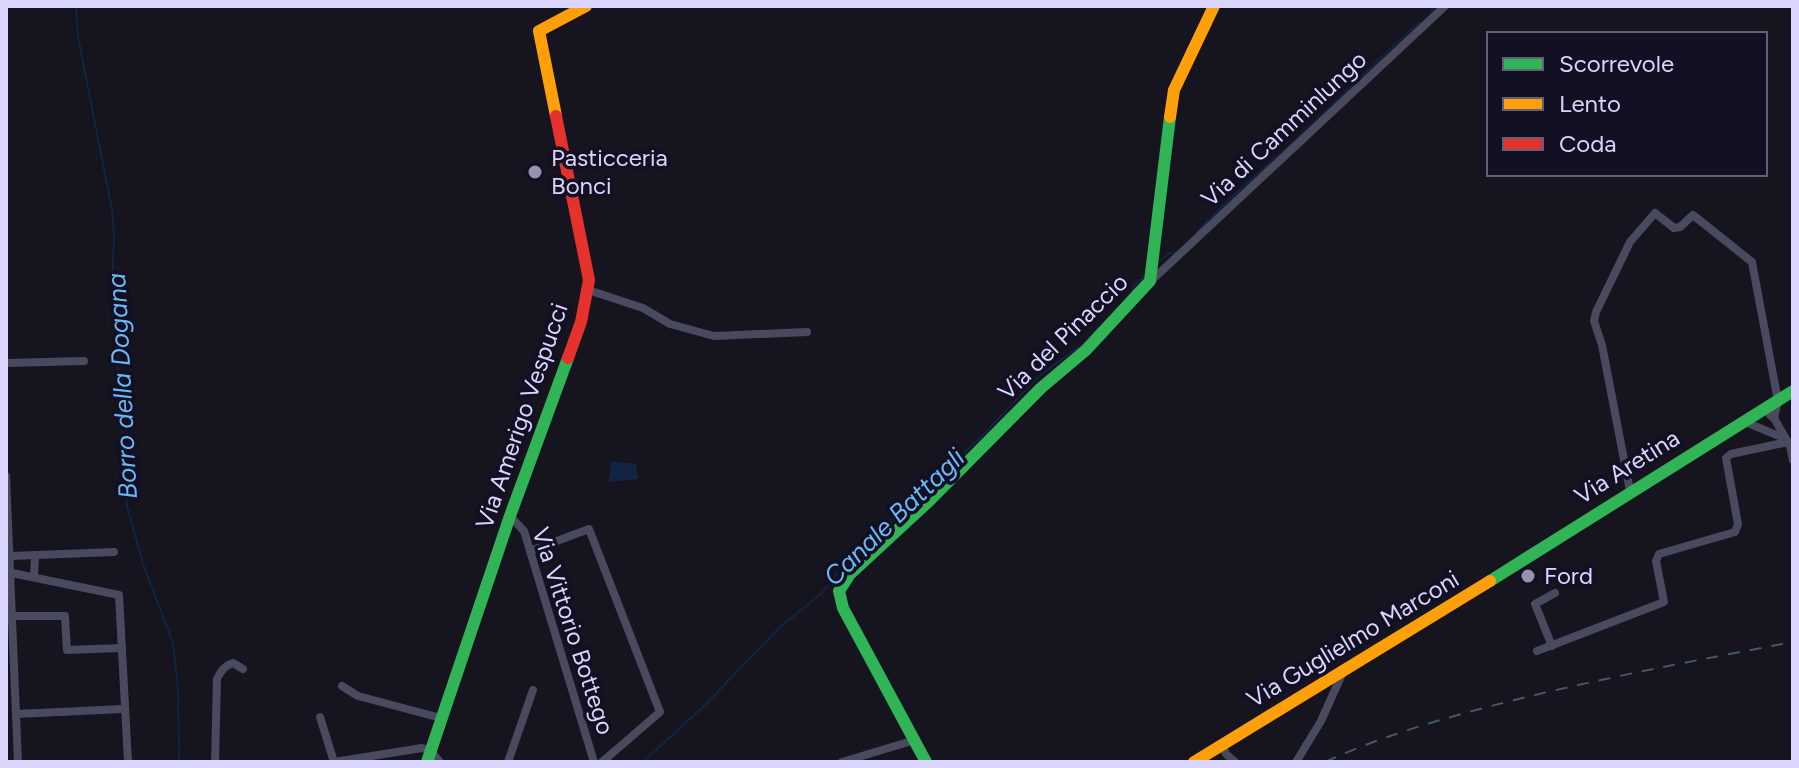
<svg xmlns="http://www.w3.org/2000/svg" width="1799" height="768" viewBox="0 0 1799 768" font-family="Figtree,sans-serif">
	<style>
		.water { fill: #112542 }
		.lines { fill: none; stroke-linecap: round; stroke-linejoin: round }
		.stream { stroke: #112542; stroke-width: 2 }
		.street { stroke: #4a4a5f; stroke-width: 8 }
		.fast { stroke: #30b455; stroke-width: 12 }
		.slow { stroke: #ff9f0a; stroke-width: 12 }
		.jam { stroke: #e5322d; stroke-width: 12 }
		.rail { stroke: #445866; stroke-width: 2; stroke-dasharray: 12 10; stroke-linecap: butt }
		.poi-dot { fill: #9591af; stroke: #131023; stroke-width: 3 }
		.labels { text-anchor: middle; stroke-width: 7; stroke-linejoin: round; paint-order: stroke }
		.street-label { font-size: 24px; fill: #d9d5fc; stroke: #131023 }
		.poi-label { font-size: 24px; fill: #d9d5fc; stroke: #131023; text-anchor: start }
		.water-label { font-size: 26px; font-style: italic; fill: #6ab8f5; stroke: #131023 }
	</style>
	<rect width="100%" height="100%" fill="#16141f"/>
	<!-- water -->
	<polygon class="water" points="612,461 636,464 638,479 608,482"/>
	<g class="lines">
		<!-- stream -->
		<g class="stream">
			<polyline points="76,6 78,37 112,210 114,236 112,283 127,506 143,564 173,643 178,688 179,762"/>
			<polyline points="1430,12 1435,6"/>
			<path d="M1196 233C1228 198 1264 169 1299 137 1340 99 1377 59 1419 23"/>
			<polyline points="1161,260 1169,253 1178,252"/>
			<polyline points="1132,292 1135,285 1145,275"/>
			<polyline points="643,762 705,705 780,627 821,594 849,559 983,435 1039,376 1087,341 1098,328"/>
		</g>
		<!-- street -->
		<g class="street">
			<polyline points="1151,281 1445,6"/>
			<polyline points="588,290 643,308 670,324 714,336 807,332"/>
			<polyline points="6,363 84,361"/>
			<polyline points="1770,415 1774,418 1790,446 1793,460"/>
			<polyline points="1743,421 1786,439"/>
			<polyline points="6,476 18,762"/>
			<polyline points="1630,491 1602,345 1594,321 1596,312 1630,242 1655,213 1674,228 1680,227 1693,215 1752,262 1778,401 1774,418"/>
			<polyline points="510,516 524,531 594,762"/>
			<polyline points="530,551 589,529 660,712 602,762"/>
			<polyline points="11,556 114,552"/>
			<polyline points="7,572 119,595 128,762"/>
			<polyline points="34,577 35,555"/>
			<polyline points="12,616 65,616 67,650 122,648"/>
			<polyline points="1552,646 1535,604 1555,593"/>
			<polyline points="1537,651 1664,602 1656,561 1659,554 1735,532 1738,524 1726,458 1731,454 1788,442"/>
			<polyline points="342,686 358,696 441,718"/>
			<polyline points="16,714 123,709"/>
			<polyline points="320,717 334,762 422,748 431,751 440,762"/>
			<polyline points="1222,745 1226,754 1235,762"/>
			<path d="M215 762 217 679C221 671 224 666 233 663L243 669"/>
			<polyline points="508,762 533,690"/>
			<polyline points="842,762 915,740"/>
			<polyline points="1296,762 1321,721 1343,672"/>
		</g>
		<!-- fast -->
		<g class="fast">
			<polyline points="1490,581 1793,391"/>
			<polyline points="427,762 510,516 568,358"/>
			<polyline points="926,762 843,608 839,591 850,574 929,501 1041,388 1086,350 1150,281 1170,117"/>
		</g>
		<!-- slow -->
		<g class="slow">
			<polyline points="556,116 539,31 586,6"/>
			<polyline points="1170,117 1174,90 1214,6"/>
			<polyline points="1194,762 1490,581"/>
		</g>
		<!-- jam -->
		<polyline class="jam" points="556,116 589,280 581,322 568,358"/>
		<!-- rail -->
		<path class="rail" d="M1325 762C1373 740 1424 724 1476 710 1580 682 1687 662 1793 642"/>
	</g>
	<!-- markers -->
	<g class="poi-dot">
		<circle cx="535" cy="172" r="8"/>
		<circle cx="1528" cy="576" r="8"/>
	</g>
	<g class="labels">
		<!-- street labels -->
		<g class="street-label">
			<text transform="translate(1284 129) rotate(-43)" y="8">Via di Camminlungo</text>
			<text transform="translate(1063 337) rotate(-44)" y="8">Via del Pinaccio</text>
			<text transform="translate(522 416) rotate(-71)" y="8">Via Amerigo Vespucci</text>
			<text transform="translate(1627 467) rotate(-32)" y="8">Via Aretina</text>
			<text transform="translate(573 631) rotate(72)" y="8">Via Vittorio Bottego</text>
			<text transform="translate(1353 639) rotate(-31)" y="8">Via Guglielmo Marconi</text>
		</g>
		<!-- poi labels -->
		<g class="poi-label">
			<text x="551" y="166">Pasticceria<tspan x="551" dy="28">Bonci</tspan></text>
			<text x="1544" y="584">Ford</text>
		</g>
		<!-- water labels -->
		<g class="water-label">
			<text transform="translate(122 386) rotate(-93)" y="9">Borro della Dogana</text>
			<text transform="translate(894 517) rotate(-44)" y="9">Canale Battagli</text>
		</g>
	</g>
	<!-- border -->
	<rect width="1799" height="768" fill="none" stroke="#d9d5fc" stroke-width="16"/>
	<!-- legend -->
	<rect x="1487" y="32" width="280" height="144" fill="#131023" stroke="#625f7a" stroke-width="2"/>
	<rect x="1503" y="58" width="40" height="12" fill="#30b455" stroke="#625f7a" stroke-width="2"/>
	<text x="1559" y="72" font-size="24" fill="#d9d5fc">Scorrevole</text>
	<rect x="1503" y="98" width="40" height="12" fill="#ff9f0a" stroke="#625f7a" stroke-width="2"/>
	<text x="1559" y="112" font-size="24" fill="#d9d5fc">Lento</text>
	<rect x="1503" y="138" width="40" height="12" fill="#e5322d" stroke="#625f7a" stroke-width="2"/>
	<text x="1559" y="152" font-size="24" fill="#d9d5fc">Coda</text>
</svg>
